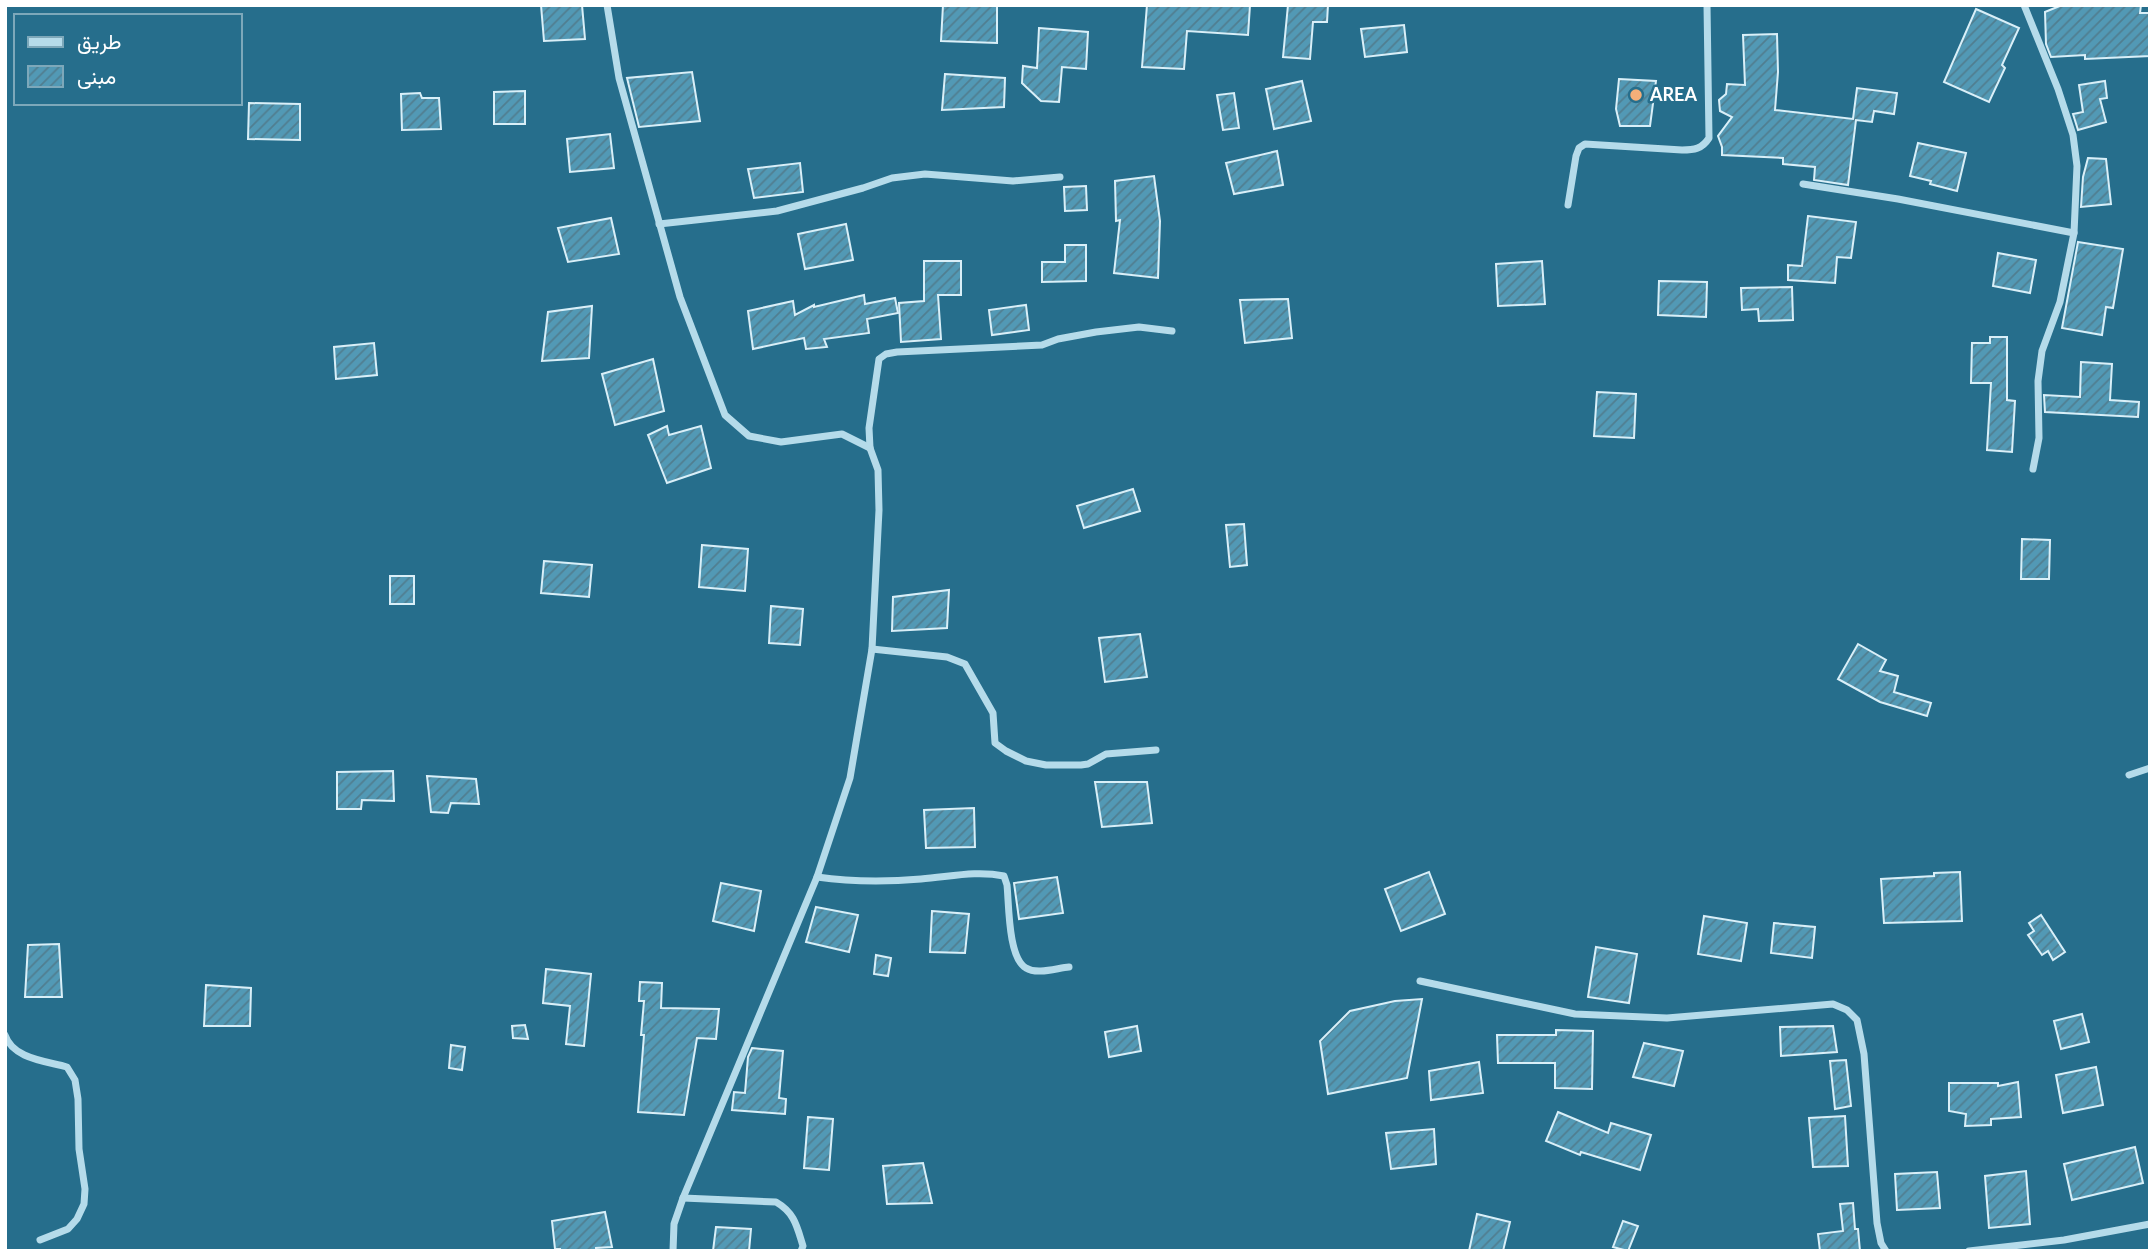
<svg xmlns="http://www.w3.org/2000/svg" width="2155" height="1256" viewBox="0 0 2155 1256" font-family="Lato,Vazirmatn,sans-serif">
	<style>
		.building { fill: url(#building-hatch); stroke: #d9eff8; stroke-width: 2 }
		.lines { fill: none; stroke-linecap: round; stroke-linejoin: round }
		.minor { stroke: #b5dbea; stroke-width: 7 }
		.poi-dot { fill: #f4af79; stroke: #266e8c; stroke-width: 2.5 }
		.labels { text-anchor: middle; stroke-width: 5; stroke-linejoin: round; paint-order: stroke }
		.poi-label { font-size: 18px; font-weight: bold; fill: #fff; stroke: #266e8c; text-anchor: start }
	</style>
	<defs>
		<pattern id="building-hatch" width="6" height="6" patternUnits="userSpaceOnUse" patternTransform="scale(1.75)"><rect width="6" height="6" fill="#5299b5"/><path d="M-1 1l2-2M0 6l6-6M5 7l2-2" fill="none" stroke="#507e90"/></pattern>
	</defs>
	<rect width="100%" height="100%" fill="#266e8c"/>
	<!-- building -->
	<g class="building">
		<polygon points="541,5 582,5 585,39 544,41"/>
		<polygon points="943,5 997,5 997,43 941,41"/>
		<polygon points="1147,5 1250,5 1248,35 1187,31 1184,69 1142,67"/>
		<polygon points="1288,5 1328,5 1327,22 1313,22 1310,59 1283,57"/>
		<polygon points="2062,5 2141,5 2140,13 2150,13 2150,56 2085,59 2085,55 2051,57 2046,44 2045,12"/>
		<polygon points="1976,9 2019,28 2002,65 2005,68 1989,102 1944,82"/>
		<polygon points="1404,25 1407,52 1365,57 1361,29"/>
		<polygon points="1039,28 1088,32 1086,69 1062,67 1059,102 1041,101 1022,83 1023,66 1037,68"/>
		<polygon points="1777,34 1778,72 1775,110 1853,119 1857,88 1897,93 1894,114 1874,111 1872,122 1856,120 1848,185 1814,180 1815,167 1783,164 1783,158 1722,155 1722,147 1718,136 1732,117 1720,111 1719,100 1726,94 1727,84 1745,85 1743,35"/>
		<polygon points="692,72 700,121 639,127 627,78"/>
		<polygon points="945,74 1005,78 1004,107 942,110"/>
		<polygon points="1619,79 1656,81 1650,126 1620,126 1616,109"/>
		<polygon points="1302,81 1311,121 1274,129 1266,89"/>
		<polygon points="2105,81 2107,98 2100,99 2106,122 2078,130 2073,114 2083,112 2079,85"/>
		<polygon points="525,91 525,124 494,124 494,92"/>
		<polygon points="420,93 422,98 439,98 441,129 402,130 401,94"/>
		<polygon points="1234,93 1239,128 1223,130 1217,95"/>
		<polygon points="249,103 300,104 300,140 248,139"/>
		<polygon points="610,134 614,168 570,172 567,139"/>
		<polygon points="1918,143 1966,153 1957,191 1930,184 1931,181 1910,176"/>
		<polygon points="1277,151 1283,185 1234,194 1226,163"/>
		<polygon points="2088,158 2106,159 2111,204 2081,207 2083,177"/>
		<polygon points="800,163 803,192 754,198 748,169"/>
		<polygon points="1154,176 1160,221 1158,278 1114,273 1120,220 1116,221 1115,181"/>
		<polygon points="1086,186 1087,210 1065,211 1064,187"/>
		<polygon points="1808,216 1856,222 1851,258 1837,257 1835,283 1788,280 1788,265 1802,266"/>
		<polygon points="611,218 619,254 568,262 558,228"/>
		<polygon points="846,224 853,260 805,269 798,234"/>
		<polygon points="2078,242 2123,249 2113,308 2106,307 2102,335 2062,328"/>
		<polygon points="1065,245 1086,245 1086,281 1042,282 1042,262 1065,262"/>
		<polygon points="1998,253 2036,260 2030,293 1993,286"/>
		<polygon points="924,261 961,261 961,295 938,295 941,339 901,342 899,303 924,301"/>
		<polygon points="1542,261 1545,304 1498,306 1496,264"/>
		<polygon points="1659,281 1707,282 1706,317 1658,315"/>
		<polygon points="1792,287 1793,320 1759,321 1758,309 1742,310 1741,288"/>
		<polygon points="864,295 865,304 895,298 898,313 867,319 869,333 824,339 827,347 806,349 804,338 753,349 748,311 793,301 795,315 814,305 814,307"/>
		<polygon points="1288,299 1292,338 1245,343 1240,300"/>
		<polygon points="1026,305 1029,330 992,335 989,310"/>
		<polygon points="592,306 589,358 542,361 548,312"/>
		<polygon points="1990,337 2007,337 2007,400 2015,401 2012,452 1987,450 1991,383 1971,383 1972,343 1990,343"/>
		<polygon points="374,343 377,375 336,379 334,347"/>
		<polygon points="653,359 664,411 615,425 602,374"/>
		<polygon points="2081,362 2112,364 2110,400 2139,402 2138,417 2045,412 2044,395 2080,397"/>
		<polygon points="1597,392 1636,394 1634,438 1594,436"/>
		<polygon points="667,426 669,435 701,426 711,468 667,483 648,435"/>
		<polygon points="1133,489 1140,511 1084,528 1077,506"/>
		<polygon points="1244,524 1247,565 1230,567 1226,525"/>
		<polygon points="2022,539 2050,540 2049,579 2021,579"/>
		<polygon points="702,545 748,549 745,591 699,587"/>
		<polygon points="544,561 592,565 589,597 541,593"/>
		<rect x="390" y="576" width="24" height="28"/>
		<polygon points="949,590 947,628 892,631 893,597"/>
		<polygon points="771,606 803,609 800,645 769,643"/>
		<polygon points="1140,634 1147,677 1105,682 1099,638"/>
		<polygon points="1858,644 1886,660 1880,671 1898,676 1894,692 1931,703 1927,716 1880,702 1838,679"/>
		<polygon points="393,771 394,801 362,800 361,809 337,809 337,772"/>
		<polygon points="427,776 476,779 479,804 451,803 448,813 431,812"/>
		<polygon points="1095,782 1147,782 1152,823 1102,827"/>
		<polygon points="974,808 975,847 926,848 924,810"/>
		<polygon points="1429,872 1445,914 1401,931 1385,889"/>
		<polygon points="1960,872 1962,921 1884,923 1881,879 1934,876 1934,873"/>
		<polygon points="1057,877 1063,913 1019,919 1014,883"/>
		<polygon points="721,883 761,891 754,931 713,921"/>
		<polygon points="816,907 858,915 849,952 806,942"/>
		<polygon points="932,911 969,914 965,953 930,952"/>
		<polygon points="2041,915 2065,952 2053,960 2048,951 2042,955 2028,935 2034,931 2029,923"/>
		<polygon points="1704,916 1747,923 1741,961 1698,954"/>
		<polygon points="1774,923 1815,927 1812,958 1771,953"/>
		<polygon points="59,944 62,997 25,997 28,945"/>
		<polygon points="1596,947 1637,954 1629,1003 1588,997"/>
		<polygon points="876,955 891,958 888,976 874,974"/>
		<polygon points="546,969 591,974 584,1046 566,1044 570,1006 543,1003"/>
		<polygon points="640,982 662,983 661,1008 719,1009 716,1039 697,1038 684,1115 638,1112 644,1035 641,1035 644,1001 639,1001"/>
		<polygon points="206,985 251,988 250,1026 204,1026"/>
		<polygon points="1422,999 1407,1078 1328,1094 1320,1041 1350,1011 1395,1001"/>
		<polygon points="2082,1014 2089,1042 2061,1049 2054,1021"/>
		<polygon points="525,1025 528,1039 513,1038 512,1026"/>
		<polygon points="1137,1026 1141,1051 1109,1057 1105,1032"/>
		<polygon points="1833,1026 1837,1052 1781,1056 1780,1027"/>
		<polygon points="1556,1030 1593,1031 1592,1089 1555,1088 1555,1063 1498,1063 1497,1035 1556,1035"/>
		<polygon points="1644,1043 1683,1051 1674,1086 1633,1077"/>
		<polygon points="451,1045 465,1047 462,1070 449,1068"/>
		<polygon points="752,1048 783,1051 779,1098 786,1099 785,1114 732,1110 734,1092 745,1093 748,1057"/>
		<polygon points="1846,1060 1851,1106 1835,1109 1830,1061"/>
		<polygon points="1479,1062 1483,1093 1431,1100 1429,1071"/>
		<polygon points="2096,1067 2103,1105 2063,1113 2056,1075"/>
		<polygon points="2018,1082 2021,1117 1991,1119 1991,1125 1965,1126 1966,1114 1949,1111 1949,1083 1998,1083 1998,1086"/>
		<polygon points="1558,1112 1608,1133 1611,1123 1651,1135 1640,1170 1581,1152 1580,1155 1546,1141"/>
		<polygon points="1845,1116 1848,1166 1813,1167 1809,1118"/>
		<polygon points="808,1117 833,1119 829,1170 804,1168"/>
		<polygon points="1434,1129 1436,1164 1391,1169 1386,1133"/>
		<polygon points="2135,1147 2143,1183 2072,1200 2064,1164"/>
		<polygon points="923,1163 932,1203 887,1204 883,1166"/>
		<polygon points="2026,1171 2030,1224 1989,1228 1985,1176"/>
		<polygon points="1937,1172 1940,1208 1897,1210 1895,1174"/>
		<polygon points="1853,1203 1855,1229 1858,1229 1860,1251 1820,1251 1818,1234 1843,1231 1840,1204"/>
		<polygon points="605,1212 612,1247 596,1248 596,1251 560,1251 560,1249 555,1249 552,1221"/>
		<polygon points="1477,1214 1510,1222 1503,1251 1469,1251"/>
		<polygon points="1623,1221 1638,1226 1628,1251 1613,1247"/>
		<polygon points="716,1227 751,1229 749,1251 713,1251"/>
	</g>
	<g class="lines">
		<!-- minor -->
		<g class="minor">
			<polyline points="607,5 619,78 680,297 725,415 749,436 781,442 842,434 870,448"/>
			<polyline points="2024,5 2058,89 2073,135 2077,166 2074,233 2060,302 2042,351 2038,381 2039,438 2033,469"/>
			<polyline points="1803,184 1898,199 2074,233"/>
			<path d="M1568 205 1576 156 1579 148 1585 144 1682 150C1694 150 1702 149 1709 138L1707 5"/>
			<polyline points="659,224 777,211 863,188 892,178 925,174 1013,181 1060,177"/>
			<polyline points="872,649 947,657 965,664 993,713 995,743 1006,751 1026,761 1046,765 1081,765 1088,764 1106,754 1156,750"/>
			<polyline points="2129,775 2150,768"/>
			<path d="M817 877C852 882 886 882 921 879 949 877 976 870 1004 876L1007 885C1009 904 1008 958 1026 968 1037 975 1057 968 1069 967"/>
			<polyline points="1420,981 1575,1014 1667,1018 1833,1004 1847,1010 1857,1020 1864,1054 1877,1223 1881,1243 1886,1251"/>
			<path d="M5 1035C13 1059 46 1061 67 1067L75 1080 78 1099 79 1149 85 1189 84 1204 77 1219 68 1229 40 1240"/>
			<path d="M683 1198 776 1202C795 1213 797 1227 803 1246L801 1251"/>
			<polyline points="673,1251 674,1224 683,1198 817,877 850,778 872,649 879,510 878,470 870,448 869,428 879,359 886,354 897,352 1042,345 1058,339 1096,332 1139,327 1172,331"/>
			<polyline points="1969,1251 2064,1240 2150,1224"/>
		</g>
	</g>
	<!-- markers -->
	<circle class="poi-dot" cx="1636" cy="95" r="7"/>
	<g class="labels">
		<!-- poi labels -->
		<g class="poi-label">
			<text x="1650" y="101">AREA</text>
		</g>
	</g>
	<!-- border -->
	<rect width="2155" height="1256" fill="none" stroke="#ffffff" stroke-width="14"/>
	<!-- legend -->
	<rect x="14" y="14" width="228" height="91" fill="#266e8c" stroke="#7da8ba" stroke-width="2"/>
	<rect x="28" y="37" width="35" height="10" fill="#b5dbea" stroke="#7da8ba" stroke-width="2"/>
	<text x="77" y="49" font-size="21" fill="#ffffff">طريق</text>
	<rect x="28" y="66" width="35" height="21" fill="url(#building-hatch)" stroke="#7da8ba" stroke-width="2"/>
	<text x="77" y="84" font-size="21" fill="#ffffff">مبنى</text>
</svg>
